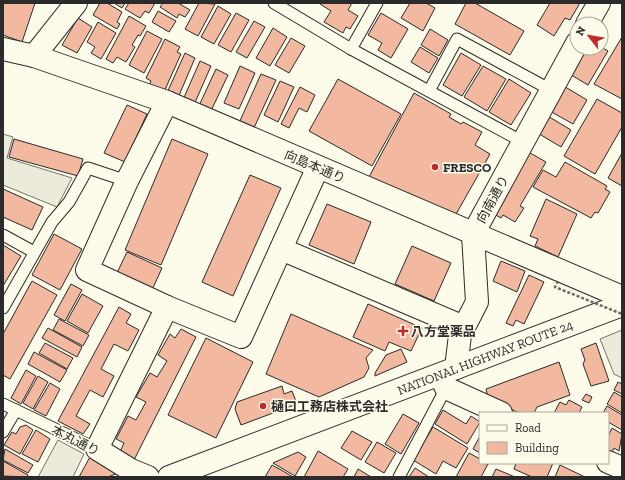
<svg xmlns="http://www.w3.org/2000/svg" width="625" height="480" viewBox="0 0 625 480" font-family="'Zilla Slab','Noto Sans JP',serif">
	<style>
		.parking { fill: #eceadb; stroke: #74746e }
		.building { fill: #f2b8a0; stroke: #2b2b2b }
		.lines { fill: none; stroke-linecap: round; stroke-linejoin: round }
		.lane-casing { stroke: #2b2b2b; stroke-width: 13 }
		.street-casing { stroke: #2b2b2b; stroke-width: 24 }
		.highway-casing { stroke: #2b2b2b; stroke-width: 24 }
		.lane { stroke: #fdfbea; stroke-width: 11 }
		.street { stroke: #fdfbea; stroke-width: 22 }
		.highway { stroke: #fdfbea; stroke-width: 22 }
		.path-bridge { stroke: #6a6964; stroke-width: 2.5; stroke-dasharray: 3 2; stroke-linecap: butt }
		.poi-dot { fill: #c62828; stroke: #fdfbea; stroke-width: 1.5 }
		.labels { text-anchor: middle; stroke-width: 3; stroke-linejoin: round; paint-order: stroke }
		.street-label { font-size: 13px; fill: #2b2b2b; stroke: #fdfbea }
		.poi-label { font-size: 13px; font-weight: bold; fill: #2b2b2b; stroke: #fdfbea; text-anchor: start }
	</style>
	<rect width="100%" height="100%" fill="#fdfbea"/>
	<!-- parking -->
	<g class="parking">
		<polygon points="3,134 13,137 7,158 72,178 57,207 3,185"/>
		<polygon points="622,330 622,378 614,374 600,339"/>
		<polygon points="58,440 84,454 73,477 38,477"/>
	</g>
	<!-- building -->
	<g class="building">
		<polygon points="3,3 35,3 22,42 3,35"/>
		<polygon points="100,3 107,3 122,12 117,22 120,24 117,29 93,15"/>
		<polygon points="114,3 125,3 122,8"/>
		<polygon points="129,3 155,3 149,13 145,11 140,18 125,9"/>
		<polygon points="163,3 178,3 190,10 185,17 179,14 177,18 160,7"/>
		<polygon points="199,3 215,4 198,36 185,29"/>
		<polygon points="320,3 352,3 348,10 358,16 350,29 346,27 343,33 324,22 331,11 320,4"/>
		<polygon points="410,3 426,3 435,8 423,31 401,18"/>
		<polygon points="466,3 475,3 524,31 510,55 455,24"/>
		<polygon points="550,3 580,3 570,20 565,18 554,36 537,25"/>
		<polygon points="218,6 231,14 214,44 201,37"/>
		<polygon points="158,11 176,21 169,32 152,22"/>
		<polygon points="236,13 249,20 231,52 218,45"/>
		<polygon points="381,13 408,29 391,58 378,50 382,43 368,35"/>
		<polygon points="129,16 146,26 140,36 138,35 132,45 135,47 126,62 117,57 113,63 106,59"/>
		<polygon points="78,18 92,27 77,53 62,45"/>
		<polygon points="254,21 265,27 247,58 236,52"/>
		<polygon points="98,22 116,33 101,59 91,53 95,47 87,42"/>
		<polygon points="273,28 287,37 270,66 256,58"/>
		<polygon points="430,29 448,40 439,56 421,45"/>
		<polygon points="147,31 162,39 144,73 129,65"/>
		<polygon points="622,37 622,99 594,84"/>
		<polygon points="291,38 305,46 289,73 275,65"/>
		<polygon points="165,39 180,47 177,52 181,54 163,94 148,87 151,81 146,78"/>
		<polygon points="420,47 438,58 429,73 411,62"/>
		<polygon points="601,47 608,51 588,85 568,73 583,48"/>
		<polygon points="185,53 195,58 177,100 166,95"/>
		<polygon points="461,53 481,65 462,96 443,85"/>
		<polygon points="200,61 211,66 193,107 182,102"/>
		<polygon points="240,66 255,73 239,109 224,103"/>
		<polygon points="483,66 506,79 487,111 464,97"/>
		<polygon points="216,69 228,75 209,115 197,110"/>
		<polygon points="261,74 276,80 253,130 239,123"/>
		<polygon points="338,79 401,114 372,166 309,131"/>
		<polygon points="509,79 531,93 511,125 489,112"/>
		<polygon points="280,81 294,87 278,122 264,115"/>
		<polygon points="562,85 587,100 573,124 548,110"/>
		<polygon points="300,87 315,95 307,112 299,108 289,128 281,124"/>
		<polygon points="414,93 451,114 449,117 461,124 463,122 482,132 475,145 490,154 455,216 408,193 405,196 369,177"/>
		<polygon points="597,99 622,113 622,127 595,174 564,156"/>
		<polygon points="127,105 147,114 125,162 104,153"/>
		<polygon points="546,115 571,130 561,147 536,132"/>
		<polygon points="14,139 83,159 78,176 9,157"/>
		<polygon points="172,139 208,154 161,265 125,250"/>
		<polygon points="525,150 546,162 520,206 524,208 515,222 503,215 501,218 489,211"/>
		<polygon points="622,153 622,186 608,178"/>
		<polygon points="565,162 607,186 605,189 610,192 598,213 595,212 591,218 533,187 543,170 556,177"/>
		<polygon points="250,175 281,188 233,296 202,282"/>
		<polygon points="3,189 43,207 32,230 3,217"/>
		<polygon points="546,199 577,214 558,257 535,246 538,239 530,236"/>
		<polygon points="327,204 371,222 354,264 309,245"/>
		<polygon points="54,234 82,249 60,290 32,275"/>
		<polygon points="3,245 21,256 3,286"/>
		<polygon points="412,246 451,263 434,301 395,284"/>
		<polygon points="127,252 162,268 152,290 117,273"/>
		<polygon points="501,261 525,271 517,292 493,281"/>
		<polygon points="529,275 544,282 524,324 516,320 513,326 506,323"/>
		<polygon points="32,281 57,295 10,379 3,375 3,334"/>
		<polygon points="71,284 82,290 65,321 54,315"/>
		<polygon points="82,294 103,306 88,333 67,321"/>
		<polygon points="368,304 422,328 411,351 389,342 385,351 353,337"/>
		<polygon points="119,307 131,314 126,323 139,330 128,351 114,344 101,369 114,376 103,397 90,390 76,416 90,424 83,434 58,421"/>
		<polygon points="291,314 373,350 366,358 369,368 364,377 319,397 266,374"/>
		<polygon points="59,319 89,335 83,346 53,330"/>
		<polygon points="48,328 82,347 77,357 42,338"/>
		<polygon points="181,329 196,337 134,460 120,452 124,443 116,439 128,416 136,420 146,402 136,397 150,373 157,377 167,361 158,355 170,334 175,338"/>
		<polygon points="206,338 253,362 216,438 168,415"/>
		<polygon points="45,343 73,358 67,369 39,353"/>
		<polygon points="596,343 609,381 591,386 583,364 585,360 581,349"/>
		<polygon points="401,349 407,362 375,376 375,373 386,355"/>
		<polygon points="34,352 67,370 60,382 28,364"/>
		<polygon points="559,362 570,395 537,407 534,413 519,413 488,398 486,389"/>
		<polygon points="26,370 36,376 21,404 11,398"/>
		<polygon points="38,376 48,382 33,409 23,403"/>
		<polygon points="618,382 622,384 622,394 614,390"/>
		<polygon points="50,383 60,389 46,416 34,410"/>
		<polygon points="282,386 284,394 292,391 297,404 241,425 235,409 237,402"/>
		<polygon points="614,392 622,397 622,413 607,404"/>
		<polygon points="586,394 592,397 589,403 582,400"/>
		<polygon points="569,400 582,407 579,413 554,413 560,402 566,405"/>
		<polygon points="607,406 622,415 622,430 608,422 608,413 603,413"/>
		<polygon points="443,410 466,424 471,416 480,422 467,444 435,424"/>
		<polygon points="403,414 419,423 401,454 385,444"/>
		<polygon points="26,425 33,430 20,454 4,445 12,432 16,434 20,427"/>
		<polygon points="433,427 468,448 456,468 443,461 436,474 413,460"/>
		<polygon points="612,428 622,434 619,451 614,448 612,452 608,450 608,436"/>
		<polygon points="36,430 50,439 38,462 22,454"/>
		<polygon points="352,431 372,442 361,460 341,448"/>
		<polygon points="480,436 480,453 473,449"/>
		<polygon points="377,442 396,453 384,473 365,462"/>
		<polygon points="5,449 33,465 28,473 3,460"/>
		<polygon points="318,451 348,469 343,477 304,477"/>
		<polygon points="298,452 306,457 295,476 273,463"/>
		<polygon points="469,453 480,459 480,463 488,464 481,477 456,477"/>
		<polygon points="91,455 123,471 108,477 79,477"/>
		<polygon points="3,461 28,475 27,477 3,476"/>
		<polygon points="516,463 553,463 547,477 532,477 514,469"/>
		<polygon points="272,465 283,471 293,477 265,477"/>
		<polygon points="560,465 585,477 555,477"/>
		<polygon points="415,468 429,477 409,477"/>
		<polygon points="358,469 371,477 354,477"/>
		<polygon points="496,469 515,477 492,477"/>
	</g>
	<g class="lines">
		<!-- lane casing -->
		<g class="lane-casing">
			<g id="lane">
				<polyline points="274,3 351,49 523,142"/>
				<polyline points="351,49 377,3"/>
				<polyline points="429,91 457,39 551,90"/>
				<polyline points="3,235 34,252"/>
				<polyline points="3,308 52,222 69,202 88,168 127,181"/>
				<polyline points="3,404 97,449"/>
				<polyline points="3,432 16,410"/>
				<polyline points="399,477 446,388"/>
			</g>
		</g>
		<!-- street casing -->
		<g class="street-casing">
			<g id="street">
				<polyline points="587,24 599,3"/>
				<polyline points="3,49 34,56 167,102 622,297"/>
				<polyline points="34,56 76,3"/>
				<polyline points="281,249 464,327"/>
				<polyline points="167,307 241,337 318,167"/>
				<polyline points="456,368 460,335 477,302 473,234 577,43"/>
				<polyline points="440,375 446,388 501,413"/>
				<polyline points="608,462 622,468"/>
				<polyline points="148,477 131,470 97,449 167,307 87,270 127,181 167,102"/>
			</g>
		</g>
		<!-- highway casing -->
		<g class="highway-casing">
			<polyline id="highway" points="169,477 622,305"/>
		</g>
		<!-- lane -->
		<use href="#lane" class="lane"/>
		<!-- street -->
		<use href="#street" class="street"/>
		<!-- highway -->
		<use href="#highway" class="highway"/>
		<!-- path-bridge -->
		<polyline class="path-bridge" points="558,281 555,287 622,314"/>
	</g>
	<!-- markers -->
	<g class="poi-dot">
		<circle cx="435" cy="167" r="4"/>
		<path d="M401 325h4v4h4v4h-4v4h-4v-4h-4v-4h4z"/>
		<circle cx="263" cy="406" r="4"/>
	</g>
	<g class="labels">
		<!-- street labels -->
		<g class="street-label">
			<text transform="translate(315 166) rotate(23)" y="5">向島本通り</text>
			<text transform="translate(492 199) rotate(-61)" y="5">向南通り</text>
			<text transform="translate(485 357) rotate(-21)" y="5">NATIONAL HIGHWAY ROUTE 24</text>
			<text transform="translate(76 440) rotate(27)" y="5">本丸通り</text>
		</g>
		<!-- poi labels -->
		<g class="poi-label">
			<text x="443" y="172">FRESCO</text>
			<text x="411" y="336">八方堂薬品</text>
			<text x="271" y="411">樋口工務店株式会社</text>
		</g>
	</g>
	<!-- border -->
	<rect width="625" height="480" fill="none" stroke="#2b2b2b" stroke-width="8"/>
	<!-- legend -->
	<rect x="479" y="412" width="130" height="52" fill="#fdfbea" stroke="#a9a89e"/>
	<rect x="487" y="425" width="20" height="6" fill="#fdfbea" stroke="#a9a89e"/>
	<text x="515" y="432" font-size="12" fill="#2b2b2b">Road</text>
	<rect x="487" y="442" width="20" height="12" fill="#f2b8a0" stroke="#a9a89e"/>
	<text x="515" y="452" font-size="12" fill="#2b2b2b">Building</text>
	<!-- north arrow -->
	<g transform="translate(589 36) rotate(301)"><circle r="19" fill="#fdfbea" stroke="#a9a89e"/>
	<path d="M0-3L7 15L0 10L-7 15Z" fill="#c62828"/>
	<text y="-6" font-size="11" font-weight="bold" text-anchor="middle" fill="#2b2b2b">N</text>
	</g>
</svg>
